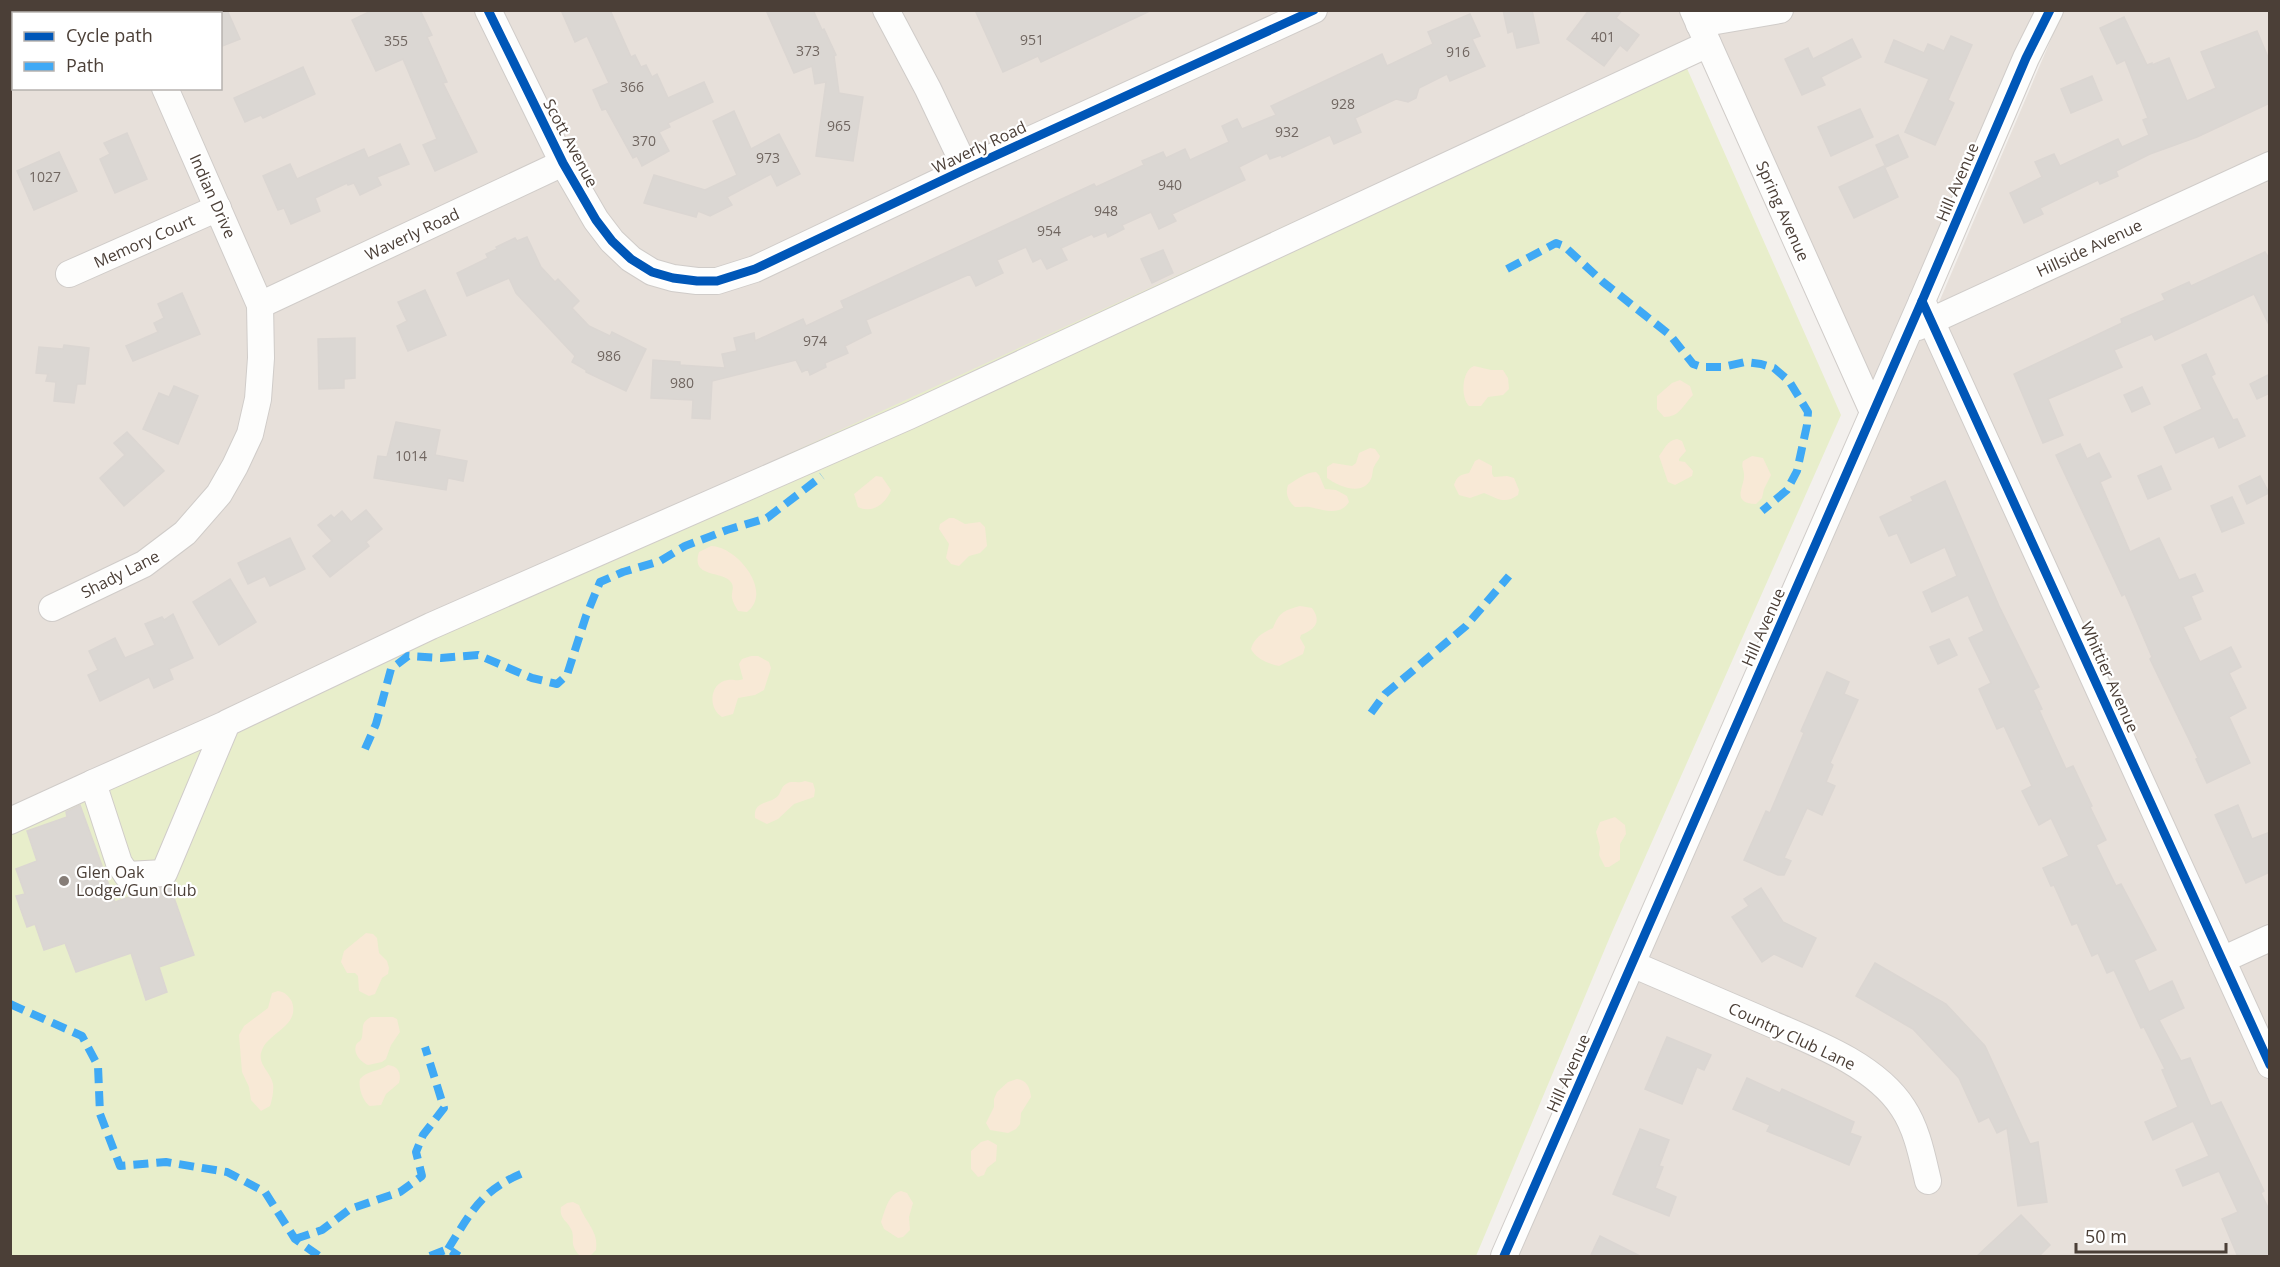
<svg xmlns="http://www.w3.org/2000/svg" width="2280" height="1267" viewBox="0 0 2280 1267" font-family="'Open Sans',sans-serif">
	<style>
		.residential { fill: #e7e0da; fill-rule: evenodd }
		.green { fill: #e8eecb }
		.sand { fill: #f8e9d6 }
		.building { fill: #dbd7d3; stroke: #dbd6d2; stroke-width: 1.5 }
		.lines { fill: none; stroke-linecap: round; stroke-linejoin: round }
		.minor-casing { stroke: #d0ccc9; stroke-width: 28 }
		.minor { stroke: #fdfdfc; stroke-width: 26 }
		.quiet { stroke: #3fa9f5; stroke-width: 8; stroke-dasharray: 15 8; stroke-linecap: butt }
		.cycleway-casing { stroke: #fff; stroke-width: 13 }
		.cycleway { stroke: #0057b8; stroke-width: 9 }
		.poi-dot { fill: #867d77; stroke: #fff; stroke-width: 2 }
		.labels { text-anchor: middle; stroke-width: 4.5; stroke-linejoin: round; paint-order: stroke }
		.number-label { font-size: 14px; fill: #706660 }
		.street-label { font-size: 16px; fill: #4b3f37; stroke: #fff }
		.poi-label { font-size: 16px; fill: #4b3f37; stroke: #fff; text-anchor: start }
	</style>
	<rect width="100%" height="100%" fill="#f3f0ed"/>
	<!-- residential -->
	<g class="residential">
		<path d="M10 11H2035L1872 394 1712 39 11 811ZM14 14H220V88H14Z"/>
		<polygon points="2063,11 2269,11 2269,1256 1515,1256 1914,342 1929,335 1937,307"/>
	</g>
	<!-- green -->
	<polygon class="green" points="1677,46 1841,415 1612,932 1476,1256 11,1256 10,811"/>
	<!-- sand -->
	<g class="sand">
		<path d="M1474 366 1491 370H1503L1508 378 1509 389 1503 395 1488 397 1481 406H1469C1461 398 1461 371 1474 366Z"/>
		<path d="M1680 380 1690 386 1693 395C1683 405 1680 417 1664 417L1657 409V396L1672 383Z"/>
		<path d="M1677 439 1682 441 1686 451 1679 459V461L1685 462 1693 471 1692 476 1675 485 1668 482 1659 456C1665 449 1666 441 1677 439Z"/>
		<path d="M1370 448 1375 449 1380 456C1379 460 1376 462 1375 465 1372 469 1373 475 1371 479 1362 497 1338 486 1327 478V467L1333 463 1352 466 1356 463 1359 453Z"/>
		<path d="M1752 456 1763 458 1771 475 1764 489 1762 498 1756 504C1730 503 1745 486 1744 475 1744 469 1741 467 1743 461Z"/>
		<path d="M1479 459 1492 466V474L1494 477 1507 476 1514 478 1519 490 1518 495C1504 505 1497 498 1484 493L1470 498 1459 495 1454 485C1457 476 1460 475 1469 473L1475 461Z"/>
		<path d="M1316 472 1319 475 1325 489 1336 490 1347 496 1349 502C1341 515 1326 511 1314 508 1309 506 1301 507 1295 507 1288 501 1285 493 1288 485 1298 479 1304 473 1316 472Z"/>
		<path d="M876 476 882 477 891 490C886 504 872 514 858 507L854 494Z"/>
		<polygon points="949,518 954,518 965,524 980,522 985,527 987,546 980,553 969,556 959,566 951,564 946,558 949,544 939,529 940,524"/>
		<path d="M711 546C736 546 774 591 747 612L738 611C736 607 733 603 732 598 731 591 736 586 729 580 718 571 691 577 699 552Z"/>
		<path d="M1300 606 1312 608C1322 622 1315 629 1301 635L1300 638 1305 647 1303 654 1279 666C1269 664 1256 659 1251 649 1254 638 1262 633 1273 628 1279 612 1285 610 1300 606Z"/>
		<path d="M751 656H758L769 662 771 668 764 690 755 695 738 698 733 714 722 717C707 708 710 682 728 680 735 679 736 682 743 679L739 664 742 659Z"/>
		<path d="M805 781 813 783 815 790 814 797 794 804 778 819 767 824 755 818C753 800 769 805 778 796 781 792 781 787 786 784 792 780 798 784 805 781Z"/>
		<polygon points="1615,817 1625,825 1626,834 1620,844 1620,860 1609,867 1605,867 1599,855 1600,847 1596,832 1600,822"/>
		<polygon points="366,933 373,934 377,938 379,953 387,961 389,968 388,974 382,978 375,994 369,996 359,991 358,976 355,973 347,973 341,962 344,951"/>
		<path d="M278 991C285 992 289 996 292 1002 300 1026 269 1032 262 1050 256 1064 271 1072 273 1084 274 1090 272 1100 270 1106L261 1111 251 1100 249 1087 242 1072 239 1035 244 1026 268 1008 272 993Z"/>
		<path d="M371 1017H393L397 1019 400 1032 391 1045 386 1059 382 1062 368 1065C361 1062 353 1054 356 1045 358 1041 361 1042 362 1037 364 1027 360 1023 371 1017Z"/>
		<path d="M388 1065C398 1066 402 1073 399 1083L386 1094 381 1105 370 1106C363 1102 358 1087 360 1079 368 1070 378 1072 388 1065Z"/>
		<path d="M1017 1079C1027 1080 1030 1088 1031 1097L1021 1113 1020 1124 1016 1129 1008 1133 990 1130 986 1123 994 1107V1099L997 1092 1008 1082Z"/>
		<polygon points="988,1140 997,1145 996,1161 987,1168 984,1175 978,1177 971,1169 971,1151 981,1142"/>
		<path d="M901 1191 907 1193 913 1203 909 1217 910 1230 903 1237 898 1238 884 1229 881 1222C885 1211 888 1194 901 1191Z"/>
		<path d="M573 1202 579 1205C585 1222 599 1231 596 1250L590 1256H580C568 1243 576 1239 571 1229 567 1220 559 1219 561 1207L567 1203Z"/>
	</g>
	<!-- building -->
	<g class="building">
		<polygon points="220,10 227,10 240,39 220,47"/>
		<polygon points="373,10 420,10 432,35 427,37 447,82 443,83 477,152 435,171 423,145 437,139 403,59 376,71 352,20"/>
		<polygon points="561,10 610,10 631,57 635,55 641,67 646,65 652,77 657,74 668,98 704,82 713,102 668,123 670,127 659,132 669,151 642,166 637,156 633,158 606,109 602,110 593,90 609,83 587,36 575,42"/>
		<polygon points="766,10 813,10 822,30 824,29 836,55 834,56 839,93 863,97 853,161 816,156 826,82 815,84 812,66 794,73"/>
		<polygon points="975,10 1152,10 1041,62 1038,56 1003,72"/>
		<polygon points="1503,10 1532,10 1539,43 1517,48 1513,31 1508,33"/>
		<polygon points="1589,10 1622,10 1616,18 1639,35 1627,51 1620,45 1604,66 1567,39"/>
		<polygon points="1470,14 1480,36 1472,39 1485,66 1450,81 1447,74 1419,88 1416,98 1408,102 1396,99 1355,118 1361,132 1334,144 1330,135 1282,157 1281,155 1270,159 1267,153 1239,167 1245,180 1172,214 1176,221 1159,229 1151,212 1122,225 1124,229 1108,237 1106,232 1094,237 1092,234 1061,248 1067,260 1047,269 1041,258 1033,262 1026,247 997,260 1003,273 976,286 970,274 866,320 871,333 845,346 848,353 825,363 826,367 810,375 808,369 802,372 796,360 712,381 710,419 692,418 693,400 651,398 653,360 680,362 680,365 725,368 722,354 737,351 734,338 754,333 755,341 803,319 806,326 844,308 841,301 1094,184 1096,187 1144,165 1142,161 1163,152 1166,158 1185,149 1190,160 1229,142 1222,126 1237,119 1242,129 1276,115 1271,106 1382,54 1387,66 1433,44 1428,32"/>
		<polygon points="2124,17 2147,65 2152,63 2152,65 2169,58 2187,101 2216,88 2201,52 2257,31 2270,62 2270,103 2197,137 2150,154 2116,171 2118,176 2100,184 2098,180 2040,208 2043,214 2024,223 2010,193 2042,177 2035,162 2054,154 2060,166 2118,139 2122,147 2149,135 2143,120 2148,118 2125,60 2117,64 2100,28"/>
		<polygon points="1951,36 1972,45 1948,100 1954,103 1935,145 1905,132 1929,79 1885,62 1894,40 1924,53 1928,44 1944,51"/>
		<polygon points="1852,39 1861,57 1821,77 1825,85 1802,95 1785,59 1808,48 1813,59"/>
		<polygon points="303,67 315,94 263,118 261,115 245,122 234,98"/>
		<polygon points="2092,76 2102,100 2071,113 2061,89"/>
		<polygon points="1860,109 1873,137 1831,156 1818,127"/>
		<polygon points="734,111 751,149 779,134 800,174 777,186 771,174 727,197 732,205 710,216 698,211 696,217 644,203 654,175 705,190 737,175 713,121"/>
		<polygon points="127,133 147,179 115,193 100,159 110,154 104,143"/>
		<polygon points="1898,135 1908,157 1886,167 1876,145"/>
		<polygon points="400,144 409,164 377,177 381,185 360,195 354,183 348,185 347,183 315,198 320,211 291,224 284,208 278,210 263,176 290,164 297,179 364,149 368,158"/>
		<polygon points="59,152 77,191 34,210 17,171"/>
		<polygon points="1884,166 1898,197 1854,218 1839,187"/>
		<polygon points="527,237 541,267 555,282 558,279 579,301 572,308 589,326 610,336 612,332 646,349 626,391 586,372 586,370 572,362 575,356 516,293 509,278 467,296 457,273 488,258 486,254 497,249 496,247 515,238 517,241"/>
		<polygon points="1163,250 1173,273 1152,283 1141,259"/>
		<polygon points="2265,252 2270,260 2270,327 2254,294 2155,340 2152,334 2114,350 2122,367 2048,399 2063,435 2043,443 2014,374 2122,323 2121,319 2165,300 2162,294 2189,282 2191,286"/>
		<polygon points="425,290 446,335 408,351 397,326 407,321 398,302"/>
		<polygon points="182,293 200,334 133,361 126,346 158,332 154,323 164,318 158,304"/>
		<polygon points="355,338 355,378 344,379 344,388 319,389 318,339"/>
		<polygon points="64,345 89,348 85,384 77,384 74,403 54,401 56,382 46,381 48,374 36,373 39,347 63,349"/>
		<polygon points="2206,354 2215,374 2211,376 2233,420 2237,419 2245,436 2219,448 2214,436 2176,453 2164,427 2202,409 2182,365"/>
		<polygon points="2270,374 2270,393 2257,399 2250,384"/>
		<polygon points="174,386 198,396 178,444 143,429 159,393 169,397"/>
		<polygon points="2142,387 2150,404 2132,412 2124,395"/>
		<polygon points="396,422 440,430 435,455 467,461 463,481 448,478 446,490 374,478 378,456 387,457"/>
		<polygon points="127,432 164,471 124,506 100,478 125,455 114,443"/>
		<polygon points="2080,444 2087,459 2099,453 2111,477 2100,482 2130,552 2159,538 2179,580 2195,574 2203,591 2191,596 2201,619 2183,627 2200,662 2231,647 2241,667 2229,673 2246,708 2229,717 2250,763 2207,783 2196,759 2198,758 2150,659 2152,657 2125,594 2122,596 2056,455"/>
		<polygon points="2161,466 2171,489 2148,499 2138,476"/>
		<polygon points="2260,476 2269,493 2247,504 2239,486"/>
		<polygon points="1945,481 1999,606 2039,687 2033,690 2042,709 2039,710 2066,769 2073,766 2092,806 2090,807 2106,840 2096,845 2116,886 2121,884 2156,950 2134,960 2149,992 2172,981 2184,1008 2159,1020 2181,1061 2190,1058 2211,1106 2221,1102 2264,1191 2261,1193 2270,1212 2270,1257 2238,1257 2222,1219 2238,1212 2219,1171 2183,1186 2176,1170 2209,1156 2193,1121 2153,1140 2145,1122 2178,1107 2162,1070 2165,1069 2144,1027 2141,1028 2114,970 2107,973 2098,953 2092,956 2077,923 2072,925 2054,885 2051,886 2043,868 2069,856 2051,818 2039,825 2022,791 2032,786 2004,726 1997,729 1979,689 1991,683 1969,638 1984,631 1968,595 1932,612 1923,592 1957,576 1945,547 1911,563 1897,533 1889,536 1880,517 1913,501 1911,497"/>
		<polygon points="2232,497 2244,523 2222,532 2211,506"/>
		<polygon points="366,510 382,529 366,542 369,546 330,577 313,556 332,541 318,525 331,515 334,518 342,511 351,522"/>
		<polygon points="290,538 305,569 270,586 265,576 248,584 238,563"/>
		<polygon points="230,579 256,622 219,645 193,602"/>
		<polygon points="173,614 193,658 169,669 173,679 154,688 149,677 100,701 88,675 98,670 89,651 115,638 125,658 155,645 145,624 162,617 164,620"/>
		<polygon points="1949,639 1957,655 1938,664 1930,647"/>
		<polygon points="1827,672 1849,682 1844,694 1858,700 1830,763 1833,765 1826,782 1835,786 1822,815 1807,808 1784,858 1791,861 1784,875 1778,875 1744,860 1766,811 1770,813 1804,733 1801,731"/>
		<polygon points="80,805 115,902 152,889 170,886 194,955 159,967 167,992 146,1000 131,953 76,972 65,943 44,950 35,924 27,927 16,896 25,894 16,869 37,861 27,831 67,817 66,812"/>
		<polygon points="2238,805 2252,839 2270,832 2270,872 2246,883 2215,815"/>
		<polygon points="1761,888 1783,922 1816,938 1802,967 1774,954 1762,962 1732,917 1749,906 1744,899"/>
		<polygon points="1875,963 1946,1004 1985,1046 2030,1144 2038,1142 2047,1202 2018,1206 2007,1128 1997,1133 1989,1117 1979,1122 1959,1078 1913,1029 1856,996"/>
		<polygon points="1667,1037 1711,1055 1704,1070 1697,1067 1682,1104 1645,1089"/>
		<polygon points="1747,1078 1780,1093 1782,1089 1854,1122 1850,1133 1861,1137 1849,1165 1767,1131 1770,1125 1733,1109"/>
		<polygon points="1640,1129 1669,1140 1659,1166 1663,1167 1655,1188 1676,1197 1669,1216 1613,1194"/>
		<polygon points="2021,1215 2050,1245 2038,1257 1976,1257"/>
		<polygon points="1600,1236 1642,1257 1590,1257"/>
	</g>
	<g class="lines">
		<!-- minor casing -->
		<g class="minor-casing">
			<g id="minor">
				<polyline points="130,10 131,14"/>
				<polyline points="488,10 563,163 596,220 612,241 631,259 652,272 673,278 697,281 717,281 755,269 966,169 1314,10"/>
				<polyline points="886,10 928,89 966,169"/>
				<polyline points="1693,10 1873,412"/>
				<polyline points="1699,24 1780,10"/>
				<polyline points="69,274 218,208"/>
				<polyline points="1922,301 2270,1065"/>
				<polyline points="260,305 563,163"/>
				<polyline points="1918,327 2270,165"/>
				<polyline points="52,608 144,564 185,533 219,494 235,466 250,434 258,399 261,358 260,305 165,88"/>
				<polyline points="228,723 93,783 119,863 127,875 164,873 227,723 431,626 909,416 1708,44"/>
				<polyline points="10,821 93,783"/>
				<polyline points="2222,960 2270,938"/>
				<path d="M1632 964C1672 981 1713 999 1753 1016 1802 1038 1873 1061 1903 1108 1917 1129 1922 1156 1928 1181"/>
				<polyline points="1504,1256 1922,301 2026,58 2050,10"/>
			</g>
		</g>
		<!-- minor -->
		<use href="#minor" class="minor"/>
		<!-- quiet -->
		<g class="quiet">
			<polyline points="1507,269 1556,243 1564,246 1603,282 1670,335 1693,364 1702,367 1723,367 1745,362 1761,364 1774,368 1789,381 1808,412 1807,425 1797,471 1787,490 1762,511"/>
			<polyline points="1371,713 1385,694 1466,626 1509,576"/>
			<polyline points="365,749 376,724 391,669 408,656 441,658 478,655 532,678 557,684 567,675 586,616 600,582 623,572 660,561 685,546 727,530 767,518 822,476"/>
			<polyline points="10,1004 82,1036 98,1066 100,1114 120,1166 166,1162 227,1172 265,1192 295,1239 319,1256"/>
			<polyline points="295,1239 322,1230 350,1209 400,1192 422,1176 416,1152 423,1135 444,1108 425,1047"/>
			<path d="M448 1249C473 1209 482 1189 528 1171"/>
			<polyline points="430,1256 448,1249 459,1256"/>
		</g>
		<!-- cycleway casing -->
		<g class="cycleway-casing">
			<g id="cycleway">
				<polyline points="488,10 563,163 596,220 612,241 631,259 652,272 673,278 697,281 717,281 755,269 966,169 1314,10"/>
				<polyline points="1922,301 2270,1065"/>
				<polyline points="1504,1256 1922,301 2026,58 2050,10"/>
			</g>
		</g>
		<!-- cycleway -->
		<use href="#cycleway" class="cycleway"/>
	</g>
	<!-- markers -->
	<circle class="poi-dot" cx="64" cy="881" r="6"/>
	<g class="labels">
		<!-- number labels -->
		<g class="number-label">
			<text x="1603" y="42">401</text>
			<text x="1032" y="45">951</text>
			<text x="396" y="46">355</text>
			<text x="808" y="56">373</text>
			<text x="1458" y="57">916</text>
			<text x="632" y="92">366</text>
			<text x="1343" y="109">928</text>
			<text x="839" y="131">965</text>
			<text x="1287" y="137">932</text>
			<text x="644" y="146">370</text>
			<text x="768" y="163">973</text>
			<text x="45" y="182">1027</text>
			<text x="1170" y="190">940</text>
			<text x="1106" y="216">948</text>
			<text x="1049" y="236">954</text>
			<text x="815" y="346">974</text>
			<text x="609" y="361">986</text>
			<text x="682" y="388">980</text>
			<text x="411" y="461">1014</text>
		</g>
		<!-- street labels -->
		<g class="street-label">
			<text transform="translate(571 143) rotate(62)" y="6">Scott Avenue</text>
			<text transform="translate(979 147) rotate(-25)" y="6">Waverly Road</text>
			<text transform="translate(1957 182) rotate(-67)" y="6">Hill Avenue</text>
			<text transform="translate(213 196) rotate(66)" y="6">Indian Drive</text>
			<text transform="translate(1783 211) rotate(66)" y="6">Spring Avenue</text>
			<text transform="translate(412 234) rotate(-25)" y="6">Waverly Road</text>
			<text transform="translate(144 241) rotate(-24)" y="6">Memory Court</text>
			<text transform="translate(2089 248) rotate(-25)" y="6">Hillside Avenue</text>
			<text transform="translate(120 574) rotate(-27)" y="6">Shady Lane</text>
			<text transform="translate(1763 627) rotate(-66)" y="6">Hill Avenue</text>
			<text transform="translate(2110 677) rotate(66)" y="6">Whittier Avenue</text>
			<text transform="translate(1792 1036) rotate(25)" y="6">Country Club Lane</text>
			<text transform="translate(1568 1073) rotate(-66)" y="6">Hill Avenue</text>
		</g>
		<!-- poi labels -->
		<g class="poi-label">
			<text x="76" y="878">Glen Oak<tspan x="76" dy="18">Lodge/Gun Club</tspan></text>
		</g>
	</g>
	<!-- border -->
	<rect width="2280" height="1267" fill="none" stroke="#4b3f37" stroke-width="24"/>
	<!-- legend -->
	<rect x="12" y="12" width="210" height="78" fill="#ffffff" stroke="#b7b2af" stroke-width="1.5"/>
	<rect x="24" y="32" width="30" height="9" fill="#0057b8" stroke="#b7b2af" stroke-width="1.5"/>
	<text x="66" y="42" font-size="18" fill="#4b3f37">Cycle path</text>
	<rect x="24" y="62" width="30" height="9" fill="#3fa9f5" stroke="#b7b2af" stroke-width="1.5"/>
	<text x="66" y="72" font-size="18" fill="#4b3f37">Path</text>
	<!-- scale -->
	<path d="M2076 1243v9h150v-9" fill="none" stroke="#4b3f37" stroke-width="3"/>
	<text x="2085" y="1243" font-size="18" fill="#4b3f37" stroke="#ffffff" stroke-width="4.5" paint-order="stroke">50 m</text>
</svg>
